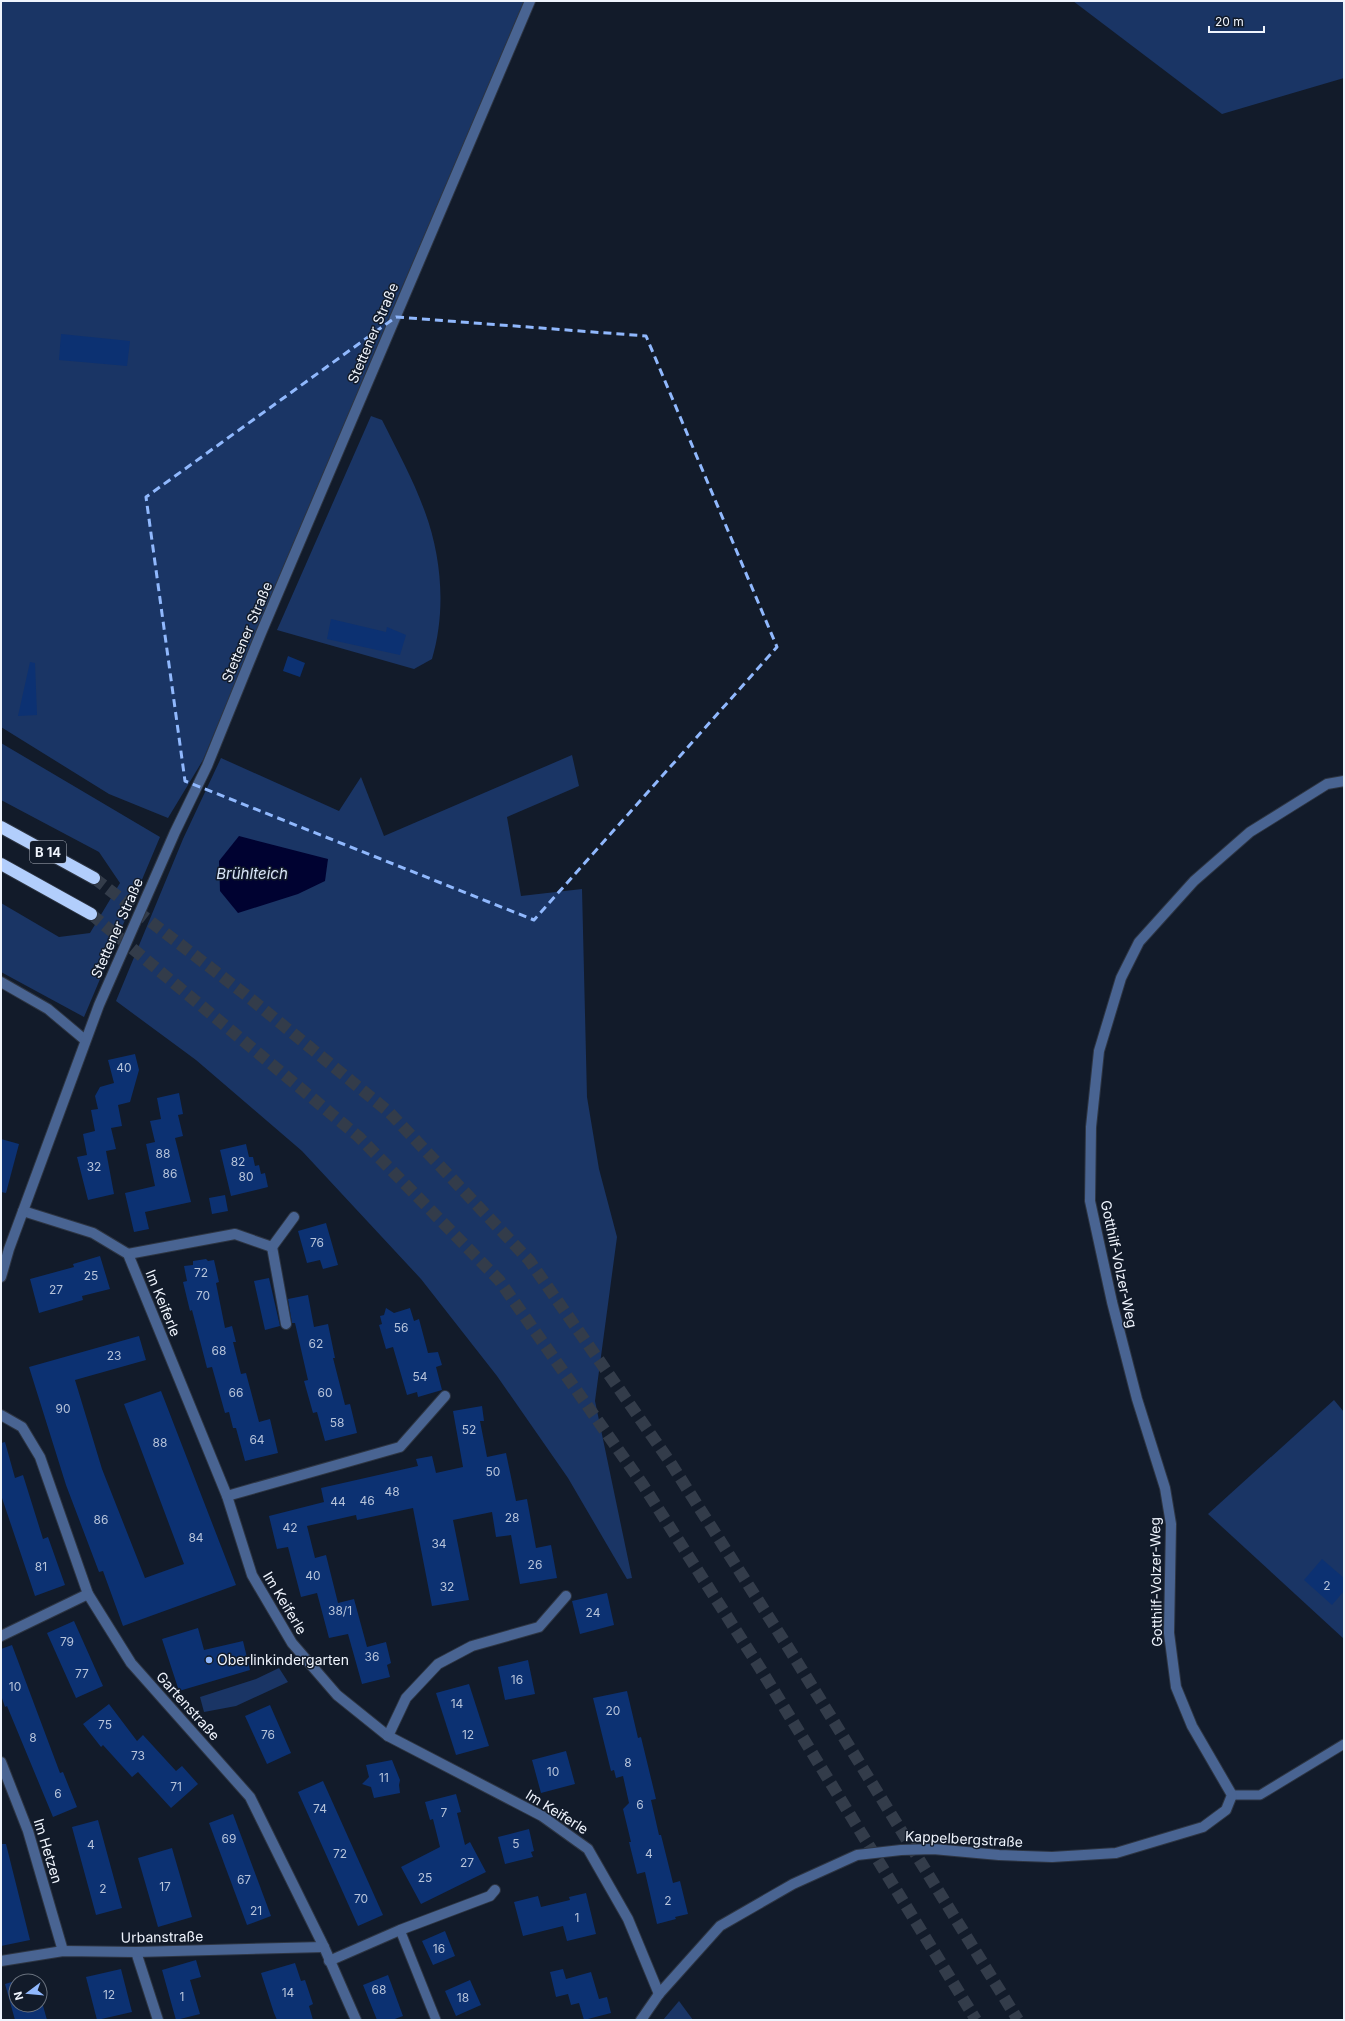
<svg xmlns="http://www.w3.org/2000/svg" width="1345" height="2021" viewBox="0 0 1345 2021" font-family="Inter,sans-serif">
	<style>
		.green { fill: #1a3565 }
		.water { fill: #000231 }
		.building { fill: #0c3172 }
		.lines { fill: none; stroke-linecap: round; stroke-linejoin: round }
		.highway-tunnel { stroke: #333c4a; stroke-width: 12; stroke-dasharray: 12 6; stroke-linecap: butt }
		.lane-casing { stroke: #2d3543; stroke-width: 11 }
		.street-casing { stroke: #2d3543; stroke-width: 12 }
		.highway-casing { stroke: #2d3543; stroke-width: 14 }
		.lane { stroke: #496492; stroke-width: 9 }
		.street { stroke: #496492; stroke-width: 10 }
		.highway { stroke: #b2cefc; stroke-width: 12 }
		.marked { fill: none; stroke: #90b8fd; stroke-width: 3; stroke-dasharray: 8 5; stroke-linejoin: round }
		.poi-dot { fill: #90b8fd; stroke: #121b2a; stroke-width: 1.5 }
		.labels { text-anchor: middle; stroke-width: 3; stroke-linejoin: round; paint-order: stroke }
		.number-label { font-size: 12px; fill: #b6c3da }
		.shield { fill: #121b2a; stroke: #adb3be; stroke-width: 1 }
		.shield-label { font-size: 13px; font-weight: bold; fill: #eff4fd }
		.street-label { font-size: 14px; fill: #eff4fd; stroke: #121b2a }
		.poi-label { font-size: 14px; fill: #eff4fd; stroke: #121b2a; text-anchor: start }
		.water-label { font-size: 15px; font-style: italic; fill: #d9e5f9; stroke: #121b2a }
	</style>
	<rect width="100%" height="100%" fill="#121b2a"/>
	<!-- green -->
	<g class="green">
		<polygon points="1,1 526,1 394,306 203,760 168,818 109,794 1,727"/>
		<polygon points="1073,1 1344,1 1344,78 1222,114"/>
		<path d="M371 416 382 420C397 450 414 481 425 512 442 558 446 612 432 659L414 669 277 630Z"/>
		<polygon points="1,743 160,837 84,1017 1,972 1,903 59,937 90,933 120,883 99,852 1,800"/>
		<polygon points="572,755 579,786 507,817 521,896 582,889 587,1097 599,1169 617,1237 595,1401 632,1578 627,1579 568,1478 497,1376 421,1279 302,1151 196,1060 116,1001 183,839 221,758 339,811 361,777 384,836"/>
		<polygon points="1334,1400 1344,1412 1344,1639 1208,1514"/>
		<polygon points="279,1668 288,1682 236,1706 204,1712 200,1697 256,1679"/>
		<polygon points="679,2001 693,2020 663,2020"/>
	</g>
	<!-- water -->
	<polygon class="water" points="239,836 328,859 325,881 298,894 238,913 220,891 219,861"/>
	<!-- building -->
	<g class="building">
		<polygon points="61,334 130,341 127,366 59,360"/>
		<polygon points="331,619 386,632 387,627 406,635 400,655 327,639"/>
		<polygon points="288,656 305,663 300,677 283,671"/>
		<polygon points="30,662 35,663 37,715 18,716"/>
		<polygon points="135,1054 139,1070 130,1102 118,1105 122,1126 111,1128 116,1149 106,1151 114,1194 88,1200 77,1157 87,1155 83,1134 95,1131 91,1110 98,1109 95,1096 100,1087 114,1083 108,1060"/>
		<polygon points="179,1093 183,1114 178,1115 183,1136 175,1138 191,1202 145,1212 149,1229 134,1232 125,1193 155,1186 146,1144 155,1142 150,1121 161,1119 157,1098"/>
		<polygon points="1,1139 19,1144 6,1193 1,1192"/>
		<polygon points="246,1144 249,1157 253,1157 255,1166 259,1165 261,1174 265,1173 268,1187 231,1196 220,1150"/>
		<polygon points="225,1195 228,1211 212,1214 209,1198"/>
		<polygon points="326,1223 338,1265 323,1269 320,1260 307,1263 298,1231"/>
		<polygon points="100,1256 110,1289 82,1296 83,1300 39,1313 30,1279 74,1267 73,1264"/>
		<polygon points="206,1259 208,1261 214,1260 219,1282 216,1283 225,1328 232,1326 236,1342 233,1342 241,1374 246,1373 259,1422 270,1419 278,1453 245,1461 236,1428 233,1428 229,1412 225,1413 212,1367 207,1368 192,1310 190,1311 183,1282 187,1281 184,1266 193,1265 193,1261"/>
		<polygon points="269,1278 280,1326 265,1330 254,1281"/>
		<polygon points="308,1295 314,1327 328,1324 335,1358 333,1358 345,1405 350,1404 357,1433 325,1441 317,1412 313,1413 304,1381 308,1380 295,1323 292,1323 288,1299"/>
		<polygon points="386,1308 394,1313 410,1308 414,1321 419,1319 428,1353 438,1352 442,1365 436,1367 442,1390 418,1397 417,1392 407,1395 393,1347 386,1349 379,1325 382,1324 380,1316 384,1315"/>
		<polygon points="139,1336 146,1360 75,1380 102,1469 145,1578 184,1564 124,1404 161,1391 236,1585 123,1626 103,1571 99,1572 66,1485 29,1367"/>
		<polygon points="482,1406 484,1421 480,1421 487,1457 506,1453 516,1501 527,1499 536,1548 551,1545 557,1578 520,1584 511,1535 496,1537 492,1512 453,1520 469,1600 432,1606 413,1508 357,1520 356,1515 307,1526 315,1558 326,1555 338,1603 354,1599 367,1647 386,1642 391,1663 387,1665 390,1677 362,1684 348,1634 329,1638 317,1593 301,1597 288,1547 277,1549 269,1516 324,1502 321,1488 418,1466 416,1459 432,1456 436,1473 463,1467 453,1411"/>
		<polygon points="5,1442 15,1478 23,1475 43,1539 48,1537 65,1585 35,1596 1,1495 1,1443"/>
		<polygon points="1322,1559 1344,1578 1344,1591 1332,1605 1304,1580"/>
		<polygon points="607,1593 614,1625 580,1634 572,1601"/>
		<polygon points="74,1621 103,1686 76,1698 47,1633"/>
		<polygon points="198,1628 204,1650 243,1641 250,1670 179,1691 162,1639"/>
		<polygon points="12,1645 60,1773 63,1772 77,1807 53,1817 7,1706 5,1707 1,1695 1,1649"/>
		<polygon points="528,1660 535,1694 505,1700 498,1667"/>
		<polygon points="469,1684 489,1746 456,1755 436,1693"/>
		<polygon points="627,1691 638,1738 641,1737 656,1799 651,1800 659,1835 661,1835 673,1883 680,1881 688,1914 675,1917 676,1919 657,1924 645,1872 637,1874 629,1842 631,1842 623,1809 629,1803 623,1776 616,1778 614,1770 611,1771 593,1698"/>
		<polygon points="109,1704 137,1741 143,1735 176,1771 182,1766 198,1784 171,1808 138,1772 132,1777 103,1745 101,1747 83,1724"/>
		<polygon points="270,1705 291,1753 267,1764 245,1716"/>
		<polygon points="566,1751 575,1784 541,1793 532,1760"/>
		<polygon points="392,1760 400,1780 399,1785 400,1793 374,1798 371,1787 362,1784 369,1777 366,1765"/>
		<polygon points="323,1781 383,1915 358,1926 298,1792"/>
		<polygon points="456,1794 461,1812 457,1813 465,1845 470,1842 486,1872 421,1904 401,1867 440,1847 433,1819 430,1820 425,1802"/>
		<polygon points="233,1814 271,1916 247,1925 209,1823"/>
		<polygon points="98,1820 122,1908 96,1915 72,1827"/>
		<polygon points="529,1829 534,1851 531,1852 533,1857 505,1864 498,1837"/>
		<polygon points="1,1844 6,1844 30,1940 1,1946"/>
		<polygon points="172,1848 192,1917 158,1927 138,1858"/>
		<polygon points="586,1893 596,1934 567,1941 563,1926 523,1936 514,1902 538,1896 541,1907 570,1900 569,1897"/>
		<polygon points="445,1931 455,1956 433,1965 422,1941"/>
		<polygon points="196,1960 201,1977 190,1980 200,2014 176,2020 162,1970"/>
		<polygon points="295,1963 301,1981 305,1980 313,2004 309,2006 313,2020 277,2020 274,2013 261,1973"/>
		<polygon points="121,1969 132,2012 97,2020 86,1977"/>
		<polygon points="563,1969 566,1979 591,1972 599,1999 607,1997 611,2013 584,2020 579,2003 571,2005 568,1994 556,1997 550,1972"/>
		<polygon points="35,1975 36,1981 16,1981 16,2005 40,2005 40,1995 47,2020 15,2020 5,1984"/>
		<polygon points="388,1975 403,2016 392,2020 377,2020 363,1985"/>
		<polygon points="470,1980 481,2005 456,2016 445,1991"/>
	</g>
	<g class="lines">
		<!-- highway-tunnel -->
		<g class="highway-tunnel">
			<polyline points="94,878 246,995 389,1112 529,1260 670,1462 791,1652 1018,2020"/>
			<polyline points="91,914 359,1137 499,1280 643,1485 760,1668 976,2020"/>
		</g>
		<!-- lane casing -->
		<g class="lane-casing">
			<g id="lane">
				<polyline points="1232,1795 1260,1795 1344,1744"/>
				<polyline points="400,1930 436,2020"/>
			</g>
		</g>
		<!-- street casing -->
		<g class="street-casing">
			<g id="street">
				<polyline points="1,982 48,1009 85,1040"/>
				<polyline points="23,1211 93,1233 128,1254 227,1496 252,1575 292,1643 337,1695 388,1736 542,1816 588,1849 628,1919 659,1994"/>
				<polyline points="272,1247 286,1324"/>
				<polyline points="128,1254 235,1234 272,1247 294,1217"/>
				<polyline points="1,1277 9,1249 99,1005 175,832 207,766 261,633 530,1"/>
				<polyline points="1,1415 22,1427 40,1457 88,1594 131,1663 250,1797 324,1947 356,2020"/>
				<polyline points="227,1496 400,1447 445,1396"/>
				<polyline points="1,1636 88,1594"/>
				<polyline points="388,1736 406,1698 438,1664 472,1646 539,1627 566,1596"/>
				<polyline points="1,1762 28,1831 63,1951"/>
				<polyline points="136,1952 158,2020"/>
				<polyline points="1,1961 63,1951 136,1952 324,1947"/>
				<polyline points="329,1961 400,1930 490,1896 495,1890"/>
				<polyline points="641,2020 659,1994 720,1926 793,1884 857,1855 901,1850 933,1849 999,1855 1052,1857 1116,1853 1203,1827 1226,1810 1232,1795 1192,1726 1176,1687 1169,1633 1171,1524 1165,1488 1137,1399 1112,1302 1090,1201 1091,1127 1099,1051 1121,978 1139,942 1194,881 1250,832 1327,784 1344,781"/>
			</g>
		</g>
		<!-- highway casing -->
		<g class="highway-casing">
			<g id="highway">
				<polyline points="1,827 94,878"/>
				<polyline points="1,864 91,914"/>
			</g>
		</g>
		<!-- lane -->
		<use href="#lane" class="lane"/>
		<!-- street -->
		<use href="#street" class="street"/>
		<!-- highway -->
		<use href="#highway" class="highway"/>
	</g>
	<!-- marked area -->
	<path class="marked" d="M396 317 646 336 777 647 534 920 185 781 146 497Z"/>
	<!-- markers -->
	<circle class="poi-dot" cx="209" cy="1660" r="4"/>
	<g class="labels">
		<!-- number labels -->
		<g class="number-label">
			<text x="124" y="1072">40</text>
			<text x="163" y="1158">88</text>
			<text x="238" y="1166">82</text>
			<text x="94" y="1171">32</text>
			<text x="170" y="1178">86</text>
			<text x="246" y="1181">80</text>
			<text x="317" y="1247">76</text>
			<text x="201" y="1277">72</text>
			<text x="91" y="1280">25</text>
			<text x="56" y="1294">27</text>
			<text x="203" y="1300">70</text>
			<text x="401" y="1332">56</text>
			<text x="316" y="1348">62</text>
			<text x="219" y="1355">68</text>
			<text x="114" y="1360">23</text>
			<text x="420" y="1381">54</text>
			<text x="236" y="1397">66</text>
			<text x="325" y="1397">60</text>
			<text x="63" y="1413">90</text>
			<text x="337" y="1427">58</text>
			<text x="469" y="1434">52</text>
			<text x="257" y="1444">64</text>
			<text x="160" y="1447">88</text>
			<text x="493" y="1476">50</text>
			<text x="392" y="1496">48</text>
			<text x="367" y="1505">46</text>
			<text x="338" y="1506">44</text>
			<text x="512" y="1522">28</text>
			<text x="101" y="1524">86</text>
			<text x="290" y="1532">42</text>
			<text x="196" y="1542">84</text>
			<text x="439" y="1548">34</text>
			<text x="535" y="1569">26</text>
			<text x="41" y="1571">81</text>
			<text x="313" y="1580">40</text>
			<text x="1327" y="1590">2</text>
			<text x="447" y="1591">32</text>
			<text x="340" y="1615">38/1</text>
			<text x="593" y="1617">24</text>
			<text x="67" y="1646">79</text>
			<text x="372" y="1661">36</text>
			<text x="82" y="1678">77</text>
			<text x="517" y="1684">16</text>
			<text x="15" y="1691">10</text>
			<text x="457" y="1708">14</text>
			<text x="613" y="1715">20</text>
			<text x="105" y="1729">75</text>
			<text x="268" y="1739">76</text>
			<text x="468" y="1739">12</text>
			<text x="33" y="1742">8</text>
			<text x="138" y="1760">73</text>
			<text x="628" y="1767">8</text>
			<text x="553" y="1776">10</text>
			<text x="384" y="1782">11</text>
			<text x="176" y="1791">71</text>
			<text x="58" y="1798">6</text>
			<text x="640" y="1809">6</text>
			<text x="320" y="1813">74</text>
			<text x="444" y="1817">7</text>
			<text x="229" y="1843">69</text>
			<text x="516" y="1848">5</text>
			<text x="91" y="1849">4</text>
			<text x="340" y="1858">72</text>
			<text x="649" y="1858">4</text>
			<text x="467" y="1867">27</text>
			<text x="425" y="1882">25</text>
			<text x="244" y="1884">67</text>
			<text x="165" y="1891">17</text>
			<text x="103" y="1893">2</text>
			<text x="361" y="1903">70</text>
			<text x="668" y="1905">2</text>
			<text x="256" y="1915">21</text>
			<text x="577" y="1922">1</text>
			<text x="439" y="1953">16</text>
			<text x="379" y="1994">68</text>
			<text x="288" y="1997">14</text>
			<text x="109" y="1999">12</text>
			<text x="182" y="2001">1</text>
			<text x="463" y="2002">18</text>
		</g>
		<!-- shield labels -->
		<rect class="shield" x="30" y="841" width="36" height="22" rx="3"/>
		<g class="shield-label">
			<text x="48" y="857">B 14</text>
		</g>
		<!-- street labels -->
		<g class="street-label">
			<text transform="translate(373 333) rotate(-67)" y="5">Stettener Straße</text>
			<text transform="translate(247 632) rotate(-67)" y="5">Stettener Straße</text>
			<text transform="translate(117 928) rotate(-66)" y="5">Stettener Straße</text>
			<text transform="translate(1119 1264) rotate(78)" y="5">Gotthilf-Volzer-Weg</text>
			<text transform="translate(163 1303) rotate(68)" y="5">Im Keiferle</text>
			<text transform="translate(1156 1582) rotate(-91)" y="5">Gotthilf-Volzer-Weg</text>
			<text transform="translate(285 1603) rotate(59)" y="5">Im Keiferle</text>
			<text transform="translate(188 1706) rotate(48)" y="5">Gartenstraße</text>
			<text transform="translate(557 1812) rotate(32)" y="5">Im Keiferle</text>
			<text transform="translate(964 1839) rotate(3)" y="5">Kappelbergstraße</text>
			<text transform="translate(48 1851) rotate(73)" y="5">Im Hetzen</text>
			<text transform="translate(162 1937) rotate(-1)" y="5">Urbanstraße</text>
		</g>
		<!-- poi labels -->
		<g class="poi-label">
			<text x="217" y="1665">Oberlinkindergarten</text>
		</g>
		<!-- water labels -->
		<g class="water-label">
			<text x="252" y="879">Brühlteich</text>
		</g>
	</g>
	<!-- border -->
	<rect width="1345" height="2021" fill="none" stroke="#eff4fd" stroke-width="4"/>
	<!-- north arrow -->
	<g transform="translate(28 1993) rotate(254)"><circle r="19" fill="#121b2a" stroke="#6a727e"/>
	<path d="M0-3L7 15L0 10L-7 15Z" fill="#90b8fd"/>
	<text y="-6" font-size="11" font-weight="bold" text-anchor="middle" fill="#eff4fd">N</text>
	</g>
	<!-- scale -->
	<path d="M1209 26v6h55v-6" fill="none" stroke="#eff4fd" stroke-width="2"/>
	<text x="1215" y="26" font-size="12" fill="#eff4fd" stroke="#121b2a" stroke-width="3" paint-order="stroke">20 m</text>
</svg>
